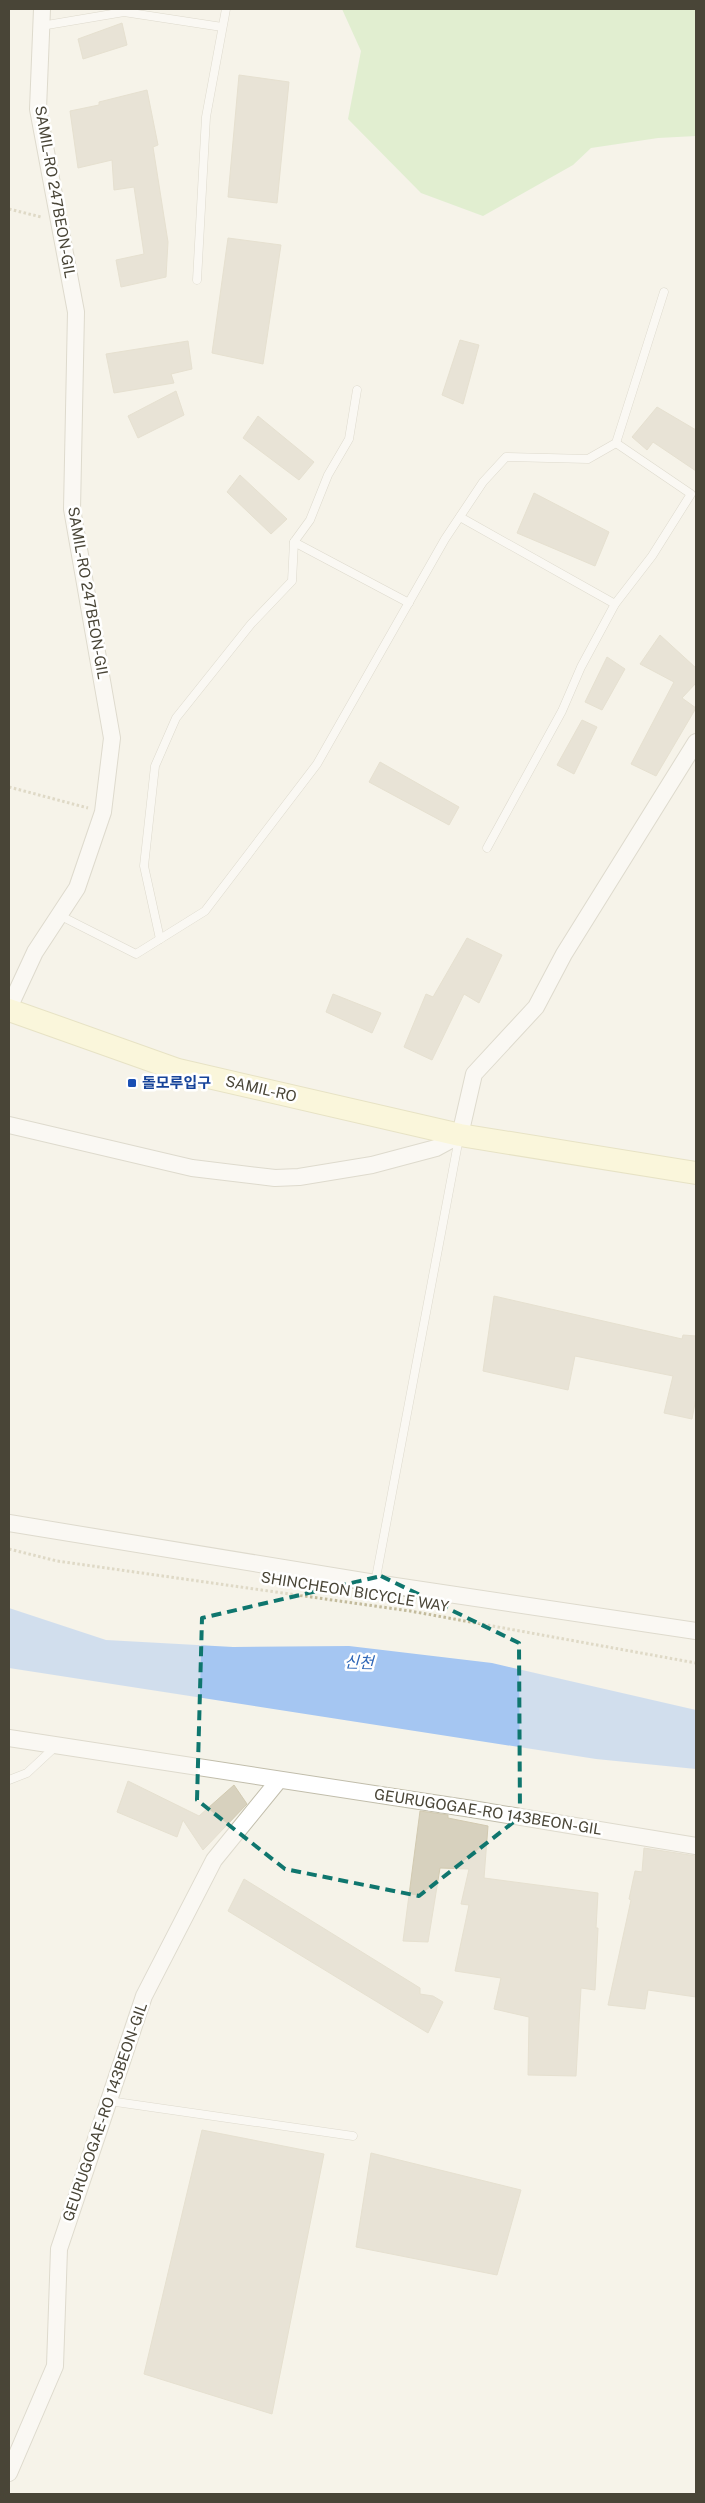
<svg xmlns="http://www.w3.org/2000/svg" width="705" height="2503" viewBox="0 0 705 2503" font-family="'Public Sans','Noto Sans KR',sans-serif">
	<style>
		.green { fill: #c7e9b2 }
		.water { fill: #a5c6f2 }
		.building { fill: #d7d1be; stroke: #d2cab1 }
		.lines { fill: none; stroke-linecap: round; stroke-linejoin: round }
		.lane-casing { stroke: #c1bdab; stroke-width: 9 }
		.street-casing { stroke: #c1bdab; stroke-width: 18 }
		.secondary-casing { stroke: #d5cf99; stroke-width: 24 }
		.path { stroke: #c3bb9c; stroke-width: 3; stroke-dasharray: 2.5 2.5; stroke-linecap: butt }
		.lane { stroke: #fff; stroke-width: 8 }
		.street { stroke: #fff; stroke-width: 16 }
		.secondary { stroke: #fffbc9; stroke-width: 22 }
		.marked { fill: none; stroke: #0f766e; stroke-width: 4; stroke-dasharray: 10 6; stroke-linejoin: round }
		.transit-dot { fill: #1a4fb4; stroke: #fff; stroke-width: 2 }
		.labels { text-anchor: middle; stroke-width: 5; stroke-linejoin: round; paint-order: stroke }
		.street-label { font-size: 15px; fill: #494537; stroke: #fff }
		.transit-label { font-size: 15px; font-weight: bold; fill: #164399; stroke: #fff; text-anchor: start }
		.water-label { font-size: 16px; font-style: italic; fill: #2e66b7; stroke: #fff }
	</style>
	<rect width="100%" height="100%" fill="#f5f3e9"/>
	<!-- green -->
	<polygon class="green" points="342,9 696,9 696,136 658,138 591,148 573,165 483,216 421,193 348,119 361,51"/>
	<!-- water -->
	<polygon class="water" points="9,1608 106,1640 233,1647 349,1646 492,1663 696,1710 696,1769 596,1759 9,1668"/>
	<!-- building -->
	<g class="building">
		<polygon points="122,23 127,45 83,59 78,39"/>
		<polygon points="239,75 289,82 277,203 228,197"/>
		<polygon points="147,90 158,145 153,147 168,242 166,277 121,287 116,260 144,254 134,187 114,190 112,160 78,168 70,111 99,105 99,102"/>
		<polygon points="228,238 281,245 263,364 212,353"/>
		<polygon points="460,340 479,345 463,404 442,395"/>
		<polygon points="188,341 192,369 171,374 174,383 114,393 106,354"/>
		<polygon points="176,391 184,415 138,438 128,416"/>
		<polygon points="657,407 696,430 696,471 653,442 647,450 632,437"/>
		<polygon points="258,416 314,462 299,480 243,438"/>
		<polygon points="240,475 287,519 271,534 227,492"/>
		<polygon points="534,493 609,532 595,566 517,533"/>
		<polygon points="660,635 696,668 696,683 682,698 696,708 656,776 631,764 674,682 640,664"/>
		<polygon points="607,657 625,669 602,710 585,702"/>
		<polygon points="582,720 597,727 574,774 557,765"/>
		<polygon points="380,762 459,807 449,825 369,782"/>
		<polygon points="467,938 502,955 479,1003 464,994 432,1060 404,1047 426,994 433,997"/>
		<polygon points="333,994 381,1013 372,1033 326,1012"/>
		<polygon points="494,1296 682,1339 683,1335 696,1336 696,1398 692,1419 664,1413 673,1376 575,1356 568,1390 483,1371"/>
		<polygon points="128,1781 199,1816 234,1785 247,1804 203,1850 183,1820 177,1837 117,1812"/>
		<polygon points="420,1811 448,1815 448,1818 488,1826 484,1878 598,1893 596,1928 598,1928 595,1990 581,1988 576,2076 528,2075 529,2017 494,2009 501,1978 455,1971 469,1905 461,1904 469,1869 440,1868 428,1942 403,1941"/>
		<polygon points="644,1848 696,1856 696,1997 648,1990 645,2009 608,2005 631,1900 629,1899 635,1871 642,1872"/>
		<polygon points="244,1879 420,1988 420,1994 433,1996 443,2002 428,2033 228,1911"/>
		<polygon points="202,2130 324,2154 272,2414 144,2374"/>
		<polygon points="371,2153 521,2190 497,2275 356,2247"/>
	</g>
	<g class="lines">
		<!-- lane casing -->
		<g class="lane-casing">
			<g id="lane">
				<polyline points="41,26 124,12 222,27"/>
				<polyline points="197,280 206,117 226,9"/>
				<polyline points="460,517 615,604"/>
				<polyline points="294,542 409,603"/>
				<polyline points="487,848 562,711 581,667 615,604 652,556 691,494 616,443"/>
				<polyline points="59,915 136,954 205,911 317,764 445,539 483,482 506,457 588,459 616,443 664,292"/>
				<polyline points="160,939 144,866 155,766 176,718 251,624 292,581 294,542 310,520 328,475 349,439 357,390"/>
				<polyline points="375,1583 459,1138"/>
				<polyline points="9,1780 27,1773 55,1747"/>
				<polyline points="109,2101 353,2136"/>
			</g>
		</g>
		<!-- street casing -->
		<g class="street-casing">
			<g id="street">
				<polyline points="9,1008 35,952 77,888 103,812 112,738 72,509 76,312 38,109 42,9"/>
				<polyline points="9,1125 192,1168 275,1178 299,1177 372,1165 436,1148 460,1135 474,1074 536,1007 564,954 696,742"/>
				<polyline points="9,1523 375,1583 696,1631"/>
				<polyline points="9,1738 472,1809 696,1846"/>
				<polyline points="9,2473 55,2366 59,2249 144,1996 214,1860 279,1780"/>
			</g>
		</g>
		<!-- secondary casing -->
		<g class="secondary-casing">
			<polyline id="secondary" points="9,1010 178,1070 460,1135 696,1173"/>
		</g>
		<!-- path -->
		<g class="path">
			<polyline points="9,209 41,217"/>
			<polyline points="9,787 88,808"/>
			<polyline points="9,1549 57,1561 410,1611 696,1663"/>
		</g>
		<!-- lane -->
		<use href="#lane" class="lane"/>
		<!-- street -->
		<use href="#street" class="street"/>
		<!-- secondary -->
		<use href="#secondary" class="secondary"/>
	</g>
	<!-- marked area -->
	<path d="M0 0H705V2503H0ZM381 1576 519 1643 520 1817 419 1896 285 1869 197 1800 202 1618Z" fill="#f5f3e9" fill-opacity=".55" fill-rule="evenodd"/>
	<path class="marked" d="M381 1576 519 1643 520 1817 419 1896 285 1869 197 1800 202 1618Z"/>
	<!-- markers -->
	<rect class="transit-dot" x="127" y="1078" width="10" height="10" rx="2.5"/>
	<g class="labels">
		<!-- street labels -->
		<g class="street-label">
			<text transform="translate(55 192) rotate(80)" y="5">SAMIL-RO 247BEON-GIL</text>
			<text transform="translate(88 593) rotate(80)" y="5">SAMIL-RO 247BEON-GIL</text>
			<text transform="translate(261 1089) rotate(13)" y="5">SAMIL-RO</text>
			<text transform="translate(355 1592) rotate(9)" y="5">SHINCHEON BICYCLE WAY</text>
			<text transform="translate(488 1812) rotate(9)" y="5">GEURUGOGAE-RO 143BEON-GIL</text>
			<text transform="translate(105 2112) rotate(-71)" y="5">GEURUGOGAE-RO 143BEON-GIL</text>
		</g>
		<!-- transit labels -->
		<g class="transit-label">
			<text x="142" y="1088">돌모루입구</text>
		</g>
		<!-- water labels -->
		<g class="water-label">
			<text transform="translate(359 1662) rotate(2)" y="6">신천</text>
		</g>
	</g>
	<!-- border -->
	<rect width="705" height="2503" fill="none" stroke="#494537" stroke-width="20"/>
</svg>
